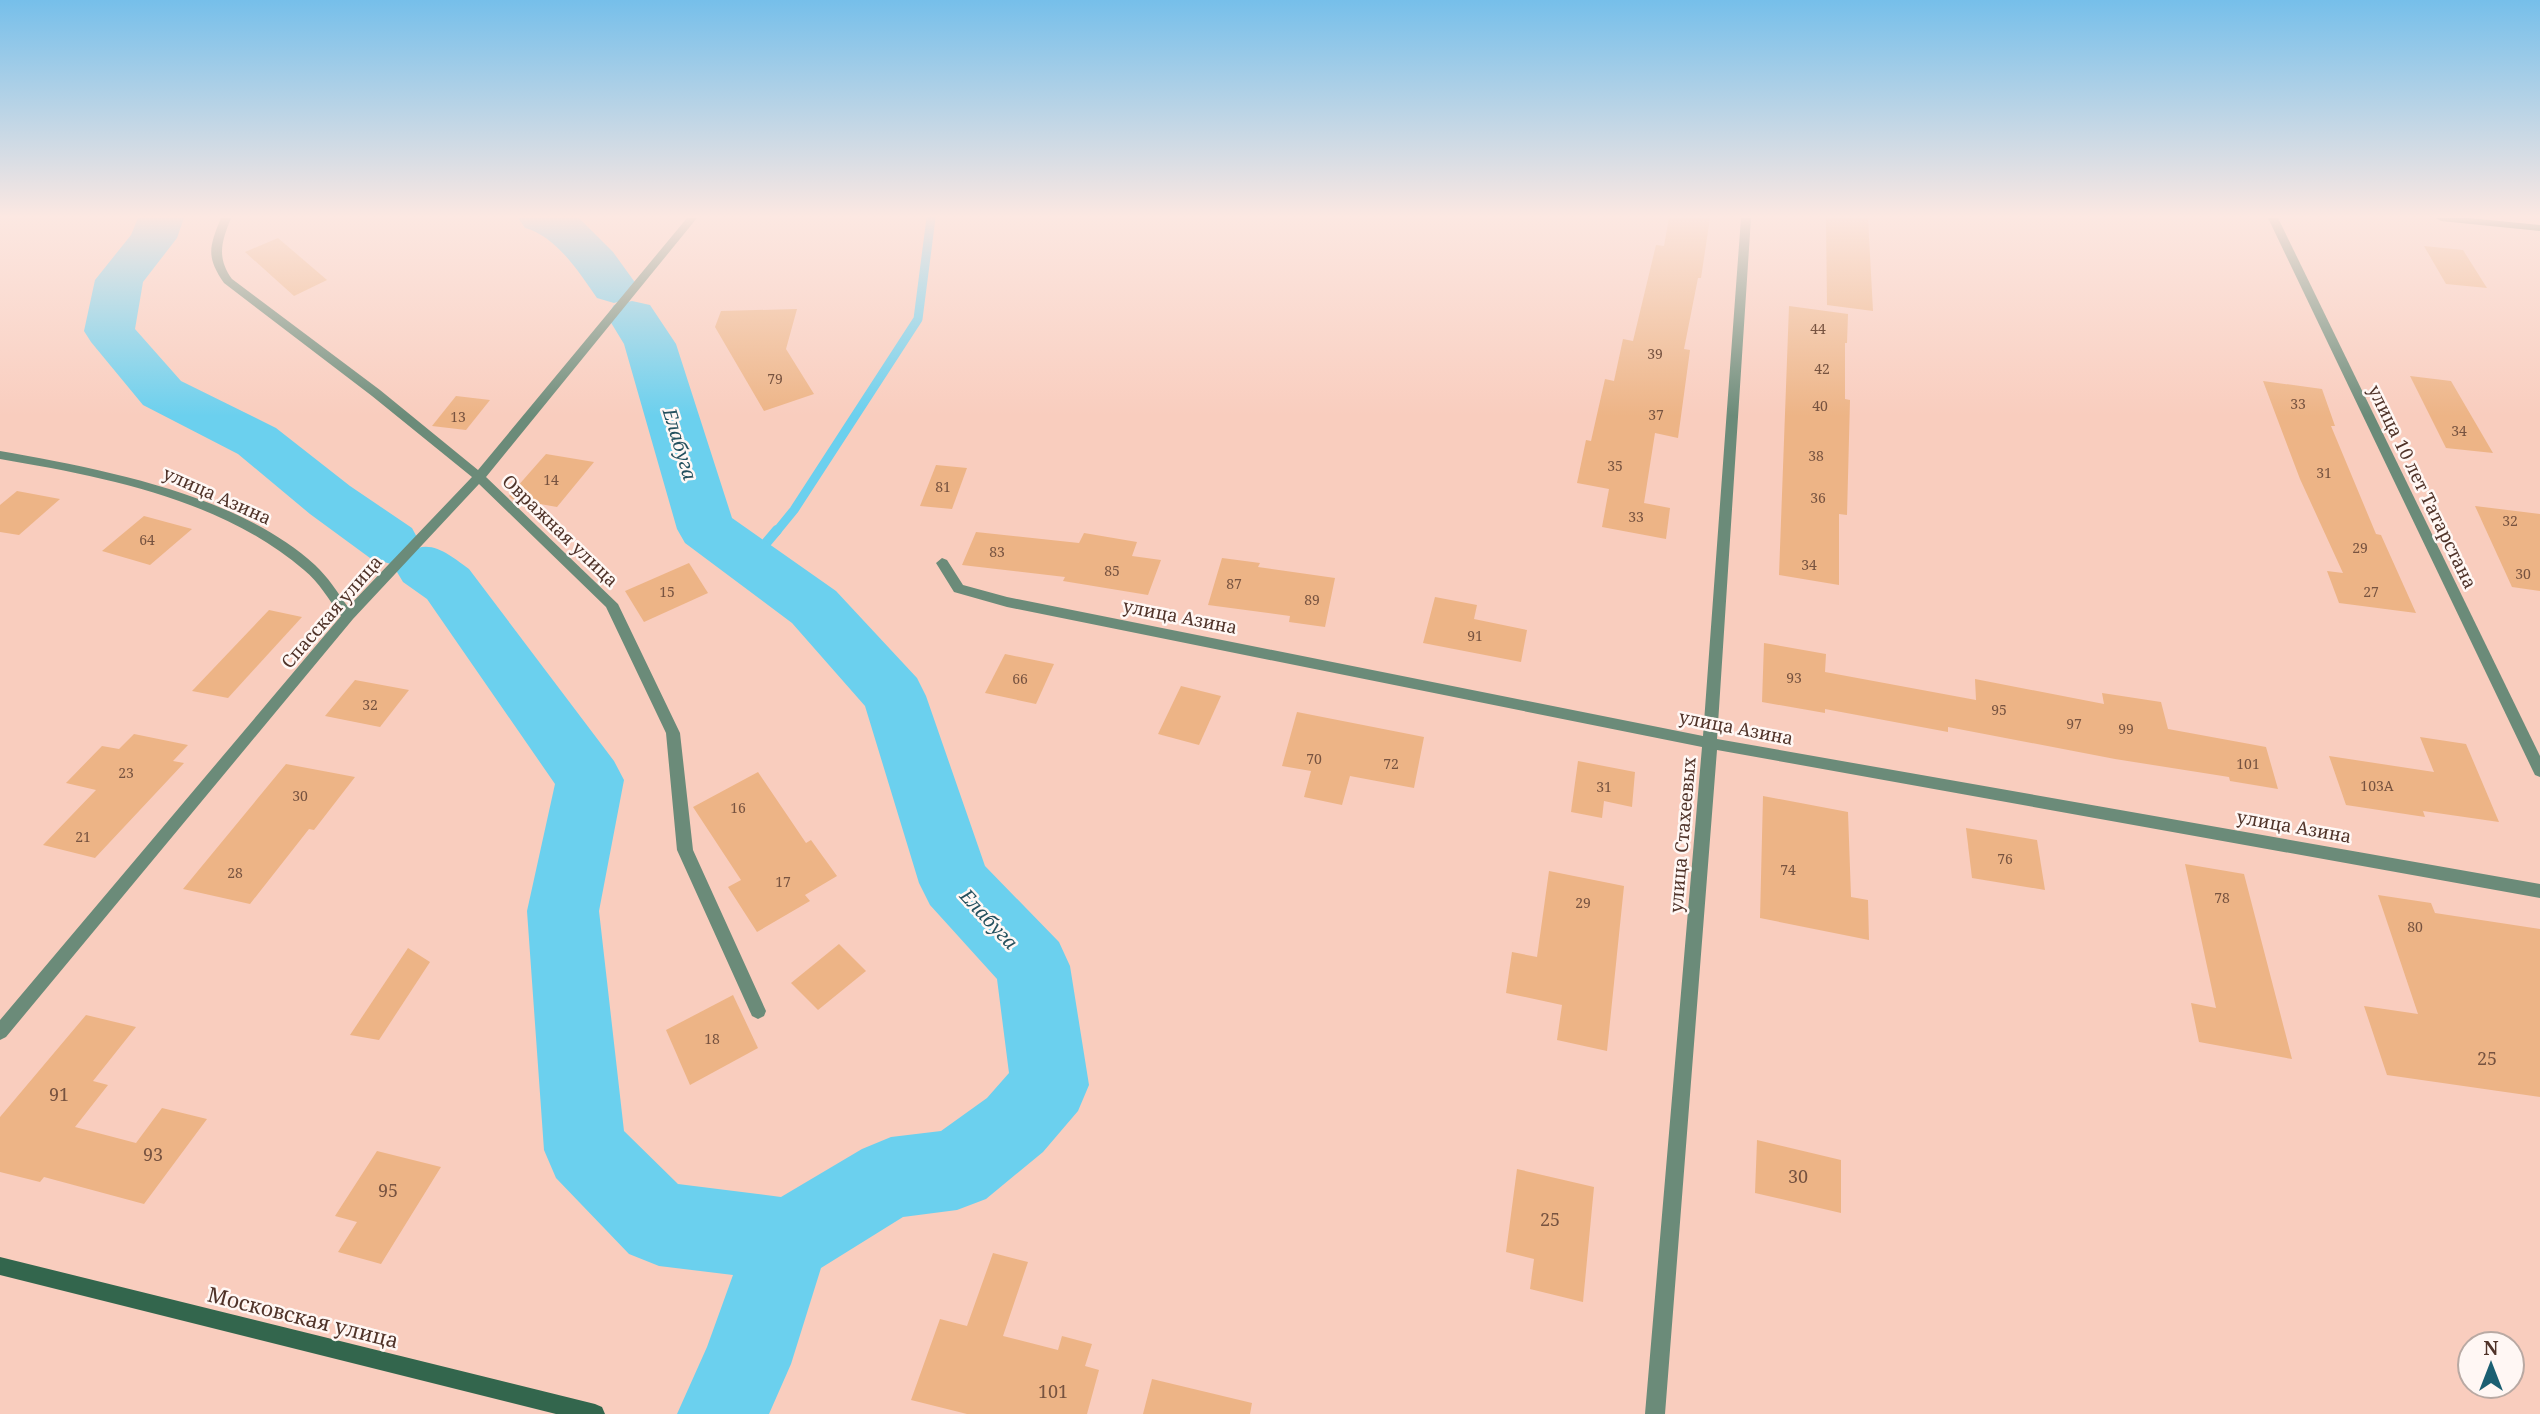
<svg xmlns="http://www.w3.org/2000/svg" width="2540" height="1414" viewBox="0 0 2540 1414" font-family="'Noto Serif',serif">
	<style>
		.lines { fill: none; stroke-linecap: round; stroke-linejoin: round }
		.stream-far1 { stroke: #6bd0ee; stroke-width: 9 }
		.stream { stroke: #6bd0ee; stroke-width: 10 }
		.river { fill: #6bd0ee; fill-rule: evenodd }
		.building { fill: #edb486 }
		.street { fill: #6b8b79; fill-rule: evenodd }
		.secondary { fill: #33664d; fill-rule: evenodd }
		.labels { text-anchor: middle; stroke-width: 5; stroke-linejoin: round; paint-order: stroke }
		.number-label { font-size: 14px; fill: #775340 }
		.street-label { font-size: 18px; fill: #503329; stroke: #fff7f4 }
		.near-number-label { font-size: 18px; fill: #775340 }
		.water-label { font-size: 19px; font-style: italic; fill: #24505e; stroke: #fff7f4 }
		.near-street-label { font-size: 21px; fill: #503329; stroke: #fff7f4 }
	</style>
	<rect width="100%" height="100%" fill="#f9cdbe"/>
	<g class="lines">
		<!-- stream-far1 -->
		<polyline class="stream-far1" points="776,532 794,510 918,319 931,218"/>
		<!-- stream -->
		<polyline class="stream" points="751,561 777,530"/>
		<!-- river -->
		<g class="river">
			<path d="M138 218H184L177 238 143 282 135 329 181 381 276 428 350 486 412 528 420 543 418 548C436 542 455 559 469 569L614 761 624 780 599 911 624 1131 678 1184 781 1197 862 1149 891 1137 941 1131 987 1098 1009 1073 997 979 930 905 919 883 865 706 792 623 685 543 677 529 624 344 607 316 614 305 632 301 650 305 676 344 732 518 836 591 917 678 926 696 985 866 1059 942 1070 966 1089 1085 1078 1111 1043 1152 986 1199 957 1210 903 1217 821 1268 791 1364 769 1414H677L707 1347 733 1275 659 1266 629 1254 556 1178 544 1150 527 911 555 784 427 599 403 582 394 567 397 562 391 564 370 558 310 514 238 454 143 405 91 342 84 331 95 280 131 235Z"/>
			<path d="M518 218H579L613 252 639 288 631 298 614 303 597 298C579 272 556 236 525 228Z"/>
		</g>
	</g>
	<!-- building -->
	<g class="building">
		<polygon points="1669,218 1710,218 1701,278 1698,278 1684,349 1690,350 1678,438 1655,433 1644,503 1670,508 1666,539 1602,527 1609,489 1577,483 1586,440 1591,441 1605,379 1614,381 1623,339 1633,341 1656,245 1664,246"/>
		<polygon points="1826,218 1868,218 1873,311 1827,305"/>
		<polygon points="278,238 327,280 294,296 245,252"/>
		<polygon points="2424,246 2463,250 2487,288 2446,284"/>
		<polygon points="1789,306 1848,314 1847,343 1845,343 1845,399 1850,400 1847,515 1839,514 1839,585 1779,575"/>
		<polygon points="797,309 786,349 814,394 764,411 715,327 721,311"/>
		<polygon points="2410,376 2451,381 2493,453 2446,448"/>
		<polygon points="2263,381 2322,389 2335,426 2331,426 2376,534 2381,535 2416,613 2339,603 2327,571 2343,573 2300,479"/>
		<polygon points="456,396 490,400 466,430 432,426"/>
		<polygon points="546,454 594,462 557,507 512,499 509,496"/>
		<polygon points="936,465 967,468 952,509 920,506"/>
		<polygon points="17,491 60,499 19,535 0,532 0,505"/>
		<polygon points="2475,506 2540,514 2540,591 2512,587"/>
		<polygon points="144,516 192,529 150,565 102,551"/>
		<polygon points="976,532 1079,543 1084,533 1137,542 1132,556 1161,560 1148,595 1063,581 1065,577 962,565"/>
		<polygon points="1222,558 1260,563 1258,567 1335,578 1325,627 1289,622 1290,616 1208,605"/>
		<polygon points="689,563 708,593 644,622 625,591"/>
		<polygon points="1435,597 1477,605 1474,619 1527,630 1521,662 1423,643"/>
		<polygon points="269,610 302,617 228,698 192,691"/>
		<polygon points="1764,643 1826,654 1825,672 1976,700 1975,679 2104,704 2102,693 2161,702 2168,729 2266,747 2278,789 2230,781 2229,777 2115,759 1948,727 1948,732 1825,709 1825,713 1762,702"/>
		<polygon points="1005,654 1054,664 1036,704 985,693"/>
		<polygon points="355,680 409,690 380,727 325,716"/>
		<polygon points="1181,686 1221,696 1199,745 1158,734"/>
		<polygon points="1297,712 1424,737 1414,788 1350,776 1342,805 1304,797 1311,771 1282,766"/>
		<polygon points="134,734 188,745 173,761 184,763 95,858 43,845 96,790 66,783 102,746 119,749"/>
		<polygon points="2420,737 2466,744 2499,822 2423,811 2425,817 2346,805 2329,756 2434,772"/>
		<polygon points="1578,761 1635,772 1632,807 1604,801 1602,818 1571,812"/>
		<polygon points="286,764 355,777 314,830 309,829 250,904 183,889"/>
		<polygon points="758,772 806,843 811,840 837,876 805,895 810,901 757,932 728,887 741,880 693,807"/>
		<polygon points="1763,796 1848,812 1851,897 1868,900 1869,940 1760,918"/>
		<polygon points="1966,828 2037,840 2045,890 1972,878"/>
		<polygon points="2185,864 2244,874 2292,1059 2199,1042 2191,1003 2216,1008"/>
		<polygon points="1549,871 1624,886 1607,1051 1557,1040 1562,1005 1506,993 1512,952 1537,957"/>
		<polygon points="2378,895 2431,903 2435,913 2540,929 2540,1097 2387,1075 2364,1006 2418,1014"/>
		<polygon points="839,944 866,971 818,1010 791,983"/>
		<polygon points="408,948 430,962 379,1040 350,1035"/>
		<polygon points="733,995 758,1048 690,1085 666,1030"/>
		<polygon points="86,1015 136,1027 93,1081 108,1085 75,1127 136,1143 162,1108 207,1119 144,1204 44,1177 40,1182 0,1172 0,1117"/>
		<polygon points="1757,1140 1841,1160 1841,1213 1755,1193"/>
		<polygon points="377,1151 441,1167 381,1264 338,1252 357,1222 335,1216"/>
		<polygon points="1517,1169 1594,1187 1583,1302 1530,1289 1534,1259 1506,1252"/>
		<polygon points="993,1253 1028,1262 1003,1336 1058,1350 1062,1336 1092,1344 1085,1366 1099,1370 1087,1414 967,1414 911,1400 940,1319 967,1326"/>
		<polygon points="1152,1379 1252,1403 1250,1414 1143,1414"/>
	</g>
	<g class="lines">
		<!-- street -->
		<g class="street">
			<path d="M221 218H231C222 241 216 257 232 279L380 390 478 470 687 218H697L486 477 618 604 680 733 693 850 766 1011 764 1016 758 1019 752 1016 677 850 666 733 606 607 479 484 353 619 6 1037 0 1040V1020L341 616C329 600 319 582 304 570 221 499 105 477 0 459V451C101 469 237 494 315 565 328 577 338 593 348 607L472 477 372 396 224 283C206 257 209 247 221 218Z"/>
			<polygon points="1741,218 1751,218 1717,739 2540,884 2540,898 1717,750 1665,1414 1645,1414 1702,747 1007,607 954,592 936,563 942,558 947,560 963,585 1007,597 1703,736"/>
			<polygon points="2268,218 2278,218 2540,756 2540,777 2535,775 2533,771"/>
		</g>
		<!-- secondary -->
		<g class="secondary">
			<polygon points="2436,218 2469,218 2540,225 2540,231 2441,221"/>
			<polygon points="0,1257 595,1404 602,1407 605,1414 556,1414 0,1275"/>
		</g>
	</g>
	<!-- sky -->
	<linearGradient id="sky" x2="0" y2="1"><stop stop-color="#76bfea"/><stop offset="0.52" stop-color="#fce8e2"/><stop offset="1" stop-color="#fce8e2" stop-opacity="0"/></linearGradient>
	<rect width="2540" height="416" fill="url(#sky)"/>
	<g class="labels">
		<!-- number labels -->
		<g class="number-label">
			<text x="1818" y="334">44</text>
			<text x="1655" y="359">39</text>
			<text x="1822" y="374">42</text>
			<text x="775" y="384">79</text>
			<text x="2298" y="409">33</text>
			<text x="1820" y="411">40</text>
			<text x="1656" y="420">37</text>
			<text x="458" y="422">13</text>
			<text x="2459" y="436">34</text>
			<text x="1816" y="461">38</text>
			<text x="1615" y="471">35</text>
			<text x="2324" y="478">31</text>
			<text x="551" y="485">14</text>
			<text x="943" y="492">81</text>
			<text x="1818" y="503">36</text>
			<text x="1636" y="522">33</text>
			<text x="2510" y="526">32</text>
			<text x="147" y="545">64</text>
			<text x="2360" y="553">29</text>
			<text x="997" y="557">83</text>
			<text x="1809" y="570">34</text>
			<text x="1112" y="576">85</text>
			<text x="2523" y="579">30</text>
			<text x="1234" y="589">87</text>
			<text x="667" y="597">15</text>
			<text x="2371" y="597">27</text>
			<text x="1312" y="605">89</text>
			<text x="1475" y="641">91</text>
			<text x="1794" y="683">93</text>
			<text x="1020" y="684">66</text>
			<text x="370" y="710">32</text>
			<text x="1999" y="715">95</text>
			<text x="2074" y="729">97</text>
			<text x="2126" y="734">99</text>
			<text x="1314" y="764">70</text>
			<text x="1391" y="769">72</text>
			<text x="2248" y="769">101</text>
			<text x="126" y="778">23</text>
			<text x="2377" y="791">103А</text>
			<text x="1604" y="792">31</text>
			<text x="300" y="801">30</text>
			<text x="738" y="813">16</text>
			<text x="83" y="842">21</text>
			<text x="2005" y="864">76</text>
			<text x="1788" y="875">74</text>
			<text x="235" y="878">28</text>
			<text x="783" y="887">17</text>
			<text x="2222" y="903">78</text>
			<text x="1583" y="908">29</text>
			<text x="2415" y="932">80</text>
			<text x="712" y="1044">18</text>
		</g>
		<!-- street labels -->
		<g class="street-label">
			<text transform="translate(2422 487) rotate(64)" y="6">улица 10 лет Татарстана</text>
			<text transform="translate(217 496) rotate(24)" y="6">улица Азина</text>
			<text transform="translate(560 531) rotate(44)" y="6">Овражная улица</text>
			<text transform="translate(332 612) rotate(-49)" y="6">Спасская улица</text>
			<text transform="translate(1180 617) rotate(11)" y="6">улица Азина</text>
			<text transform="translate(1736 728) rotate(11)" y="6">улица Азина</text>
			<text transform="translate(2294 827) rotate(10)" y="6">улица Азина</text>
			<text transform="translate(1683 835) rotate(-85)" y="6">улица Стахеевых</text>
		</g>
		<!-- near-number labels -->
		<g class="near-number-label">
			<text x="2487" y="1065">25</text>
			<text x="59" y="1101">91</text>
			<text x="153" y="1161">93</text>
			<text x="1798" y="1183">30</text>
			<text x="388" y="1197">95</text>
			<text x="1550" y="1226">25</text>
			<text x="1053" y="1398">101</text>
		</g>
		<!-- water labels -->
		<g class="water-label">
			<text transform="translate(680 444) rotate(73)" y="7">Елабуга</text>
			<text transform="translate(989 919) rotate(47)" y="7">Елабуга</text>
		</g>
		<!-- near-street labels -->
		<g class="near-street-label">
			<text transform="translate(303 1318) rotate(14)" y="7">Московская улица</text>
		</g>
	</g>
	<!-- north arrow -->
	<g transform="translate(2491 1365)"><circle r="33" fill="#fff7f4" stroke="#b9a9a3" stroke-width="2"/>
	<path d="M0-5L12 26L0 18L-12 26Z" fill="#1b5f72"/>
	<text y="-10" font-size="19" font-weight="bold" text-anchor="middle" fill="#503329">N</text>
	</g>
</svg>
